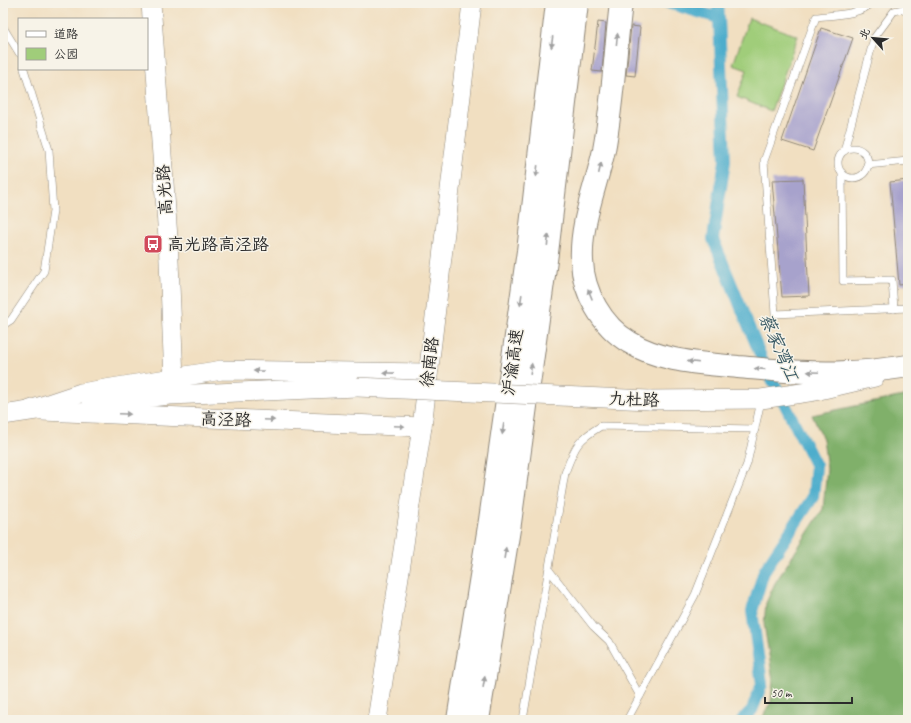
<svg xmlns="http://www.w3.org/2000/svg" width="911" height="723" viewBox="0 0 911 723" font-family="Caveat,'LXGW WenKai TC',sans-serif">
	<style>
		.green { fill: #a0cd7a; stroke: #667c52 }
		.forest { fill: #80b06a; stroke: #566e4a }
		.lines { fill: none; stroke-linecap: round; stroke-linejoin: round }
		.canal { stroke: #4dadcc; stroke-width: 12 }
		.building { fill: #a7a2cc }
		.lane-casing { stroke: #8e8576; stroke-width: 8 }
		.secondary-casing { stroke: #8e8576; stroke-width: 20 }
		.highway-casing { stroke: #8e8576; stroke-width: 24 }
		.lane { stroke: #fff; stroke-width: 7 }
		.secondary { stroke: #fff; stroke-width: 19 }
		.highway { stroke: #fff; stroke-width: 22 }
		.secondary-bridge-casing { stroke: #8e8576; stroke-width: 20; stroke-linecap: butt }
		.secondary-bridge { stroke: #fff; stroke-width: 19 }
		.oneway { fill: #a0a0a0 }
		.labels { text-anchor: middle; stroke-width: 3; stroke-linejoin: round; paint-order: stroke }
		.street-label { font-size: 17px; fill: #2b2b2b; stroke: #f7f3e8 }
		.poi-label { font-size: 17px; fill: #2b2b2b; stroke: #f7f3e8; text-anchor: start }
		.water-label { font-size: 18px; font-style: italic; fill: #375863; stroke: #f7f3e8 }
	</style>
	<rect width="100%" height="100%" fill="#f7f3e8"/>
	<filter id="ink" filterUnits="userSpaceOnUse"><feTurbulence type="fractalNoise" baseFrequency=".025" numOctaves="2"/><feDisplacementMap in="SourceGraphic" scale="8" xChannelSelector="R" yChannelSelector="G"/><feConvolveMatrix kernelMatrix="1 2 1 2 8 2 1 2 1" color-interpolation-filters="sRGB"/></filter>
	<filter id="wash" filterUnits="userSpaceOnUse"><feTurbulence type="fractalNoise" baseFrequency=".012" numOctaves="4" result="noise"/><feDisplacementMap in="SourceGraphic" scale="16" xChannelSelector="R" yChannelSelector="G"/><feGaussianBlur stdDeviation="0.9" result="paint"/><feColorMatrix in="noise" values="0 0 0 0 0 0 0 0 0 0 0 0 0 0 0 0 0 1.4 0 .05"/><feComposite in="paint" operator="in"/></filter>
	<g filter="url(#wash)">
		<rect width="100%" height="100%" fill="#f1dfc1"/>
		<!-- green -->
		<polygon class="green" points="749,18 798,36 771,111 737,97 747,70 733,65"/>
		<!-- forest -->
		<polygon class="forest" points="908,395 908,720 761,720 771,702 773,680 764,624 766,603 775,583 823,509 827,469 823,439 812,415"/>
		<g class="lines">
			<!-- canal -->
			<g class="canal">
				<polyline points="668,3 719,18 725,161 713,239 762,359 816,466 813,497 764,571 752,611 762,684 752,710 742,720"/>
				<polyline points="718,3 719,18"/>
			</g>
		</g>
		<g id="blocks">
			<!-- building -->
			<g class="building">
				<polygon points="598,22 606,23 602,72 592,71"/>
				<polygon points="631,26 640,27 635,76 626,75"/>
				<polygon points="821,28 853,38 813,151 782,141"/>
				<polygon points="803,179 809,296 782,297 772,180"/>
				<polygon points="908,180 908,284 899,285 890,182"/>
			</g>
		</g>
	</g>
	<g filter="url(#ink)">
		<use href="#blocks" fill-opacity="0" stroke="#8e8576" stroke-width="1"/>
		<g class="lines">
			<!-- lane casing -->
			<g class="lane-casing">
				<g id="lane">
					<path d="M871 3C862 15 830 15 816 17L764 161 775 314 908 308"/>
					<polyline points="3,27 19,53"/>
					<circle cx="853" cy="163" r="15"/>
					<polyline points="844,151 874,38 894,11 908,8"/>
					<polyline points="867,165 908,161"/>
					<polyline points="842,173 843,281 892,280 894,309"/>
					<polyline points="3,325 11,320 44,271 53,211 49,150 24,69"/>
					<polyline points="549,570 593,626 609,641 640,696"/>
					<path d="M523 720 565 473C575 447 576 441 601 426L755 429"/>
					<polyline points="627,720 695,595 747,464 761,401"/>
				</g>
			</g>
			<!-- secondary casing -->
			<g class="secondary-casing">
				<g id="secondary">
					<polyline points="151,3 168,238 174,378"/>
					<polyline points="649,400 761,399 815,391 875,377"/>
					<polyline points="92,403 170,395 357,387"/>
					<polyline points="30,410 81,393 222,370 428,373"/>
					<polyline points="42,411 422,427"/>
					<polyline points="3,415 43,409"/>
					<polyline points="377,720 422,427 472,3"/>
				</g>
			</g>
			<!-- highway casing -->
			<g class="highway-casing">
				<g id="highway">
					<path d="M621 3C615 52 613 102 604 150 596 187 580 223 582 261 583 292 602 326 629 342 661 362 701 363 738 367 774 370 810 374 847 372 868 372 888 369 908 366"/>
					<polyline points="458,720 490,520 528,251 557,3"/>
					<polyline points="478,720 510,523 547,253 577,3"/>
				</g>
			</g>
			<!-- lane -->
			<use href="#lane" class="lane"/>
			<!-- secondary -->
			<use href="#secondary" class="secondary"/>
			<!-- highway -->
			<use href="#highway" class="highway"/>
			<!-- secondary-bridge casing -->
			<g class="secondary-bridge-casing">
				<polyline id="secondary-bridge" points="357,387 649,400"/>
			</g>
			<!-- secondary-bridge -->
			<use href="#secondary-bridge" class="secondary-bridge"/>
		</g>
		<!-- one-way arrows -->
		<defs><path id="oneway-solid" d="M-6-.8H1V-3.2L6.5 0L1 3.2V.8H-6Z"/></defs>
		<g class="oneway">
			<use href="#oneway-solid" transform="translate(617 39) rotate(-84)"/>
			<use href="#oneway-solid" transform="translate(552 42) rotate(97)"/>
			<use href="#oneway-solid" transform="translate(600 168) rotate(-77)"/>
			<use href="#oneway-solid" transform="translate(537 171) rotate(97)"/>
			<use href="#oneway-solid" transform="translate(548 240) rotate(-83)"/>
			<use href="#oneway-solid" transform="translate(590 294) rotate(-112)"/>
			<use href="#oneway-solid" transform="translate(521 300) rotate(98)"/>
			<use href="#oneway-solid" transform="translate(693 362) rotate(-173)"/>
			<use href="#oneway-solid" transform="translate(531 369) rotate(-82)"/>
			<use href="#oneway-solid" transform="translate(760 369) rotate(-175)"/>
			<use href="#oneway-solid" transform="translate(259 371) rotate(-179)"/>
			<use href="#oneway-solid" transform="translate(813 372) rotate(-178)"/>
			<use href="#oneway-solid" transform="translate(389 373) rotate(-179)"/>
			<use href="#oneway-solid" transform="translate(125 414) rotate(2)"/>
			<use href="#oneway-solid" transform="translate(269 420) rotate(2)"/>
			<use href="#oneway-solid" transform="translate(399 426) rotate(2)"/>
			<use href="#oneway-solid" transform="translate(503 429) rotate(98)"/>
			<use href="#oneway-solid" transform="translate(505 553) rotate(-81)"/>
			<use href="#oneway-solid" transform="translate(484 682) rotate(-81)"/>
		</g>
	</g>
	<!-- icons -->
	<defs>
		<g id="bus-square" transform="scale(1)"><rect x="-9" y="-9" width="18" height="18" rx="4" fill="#d1495b" stroke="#f7f3e8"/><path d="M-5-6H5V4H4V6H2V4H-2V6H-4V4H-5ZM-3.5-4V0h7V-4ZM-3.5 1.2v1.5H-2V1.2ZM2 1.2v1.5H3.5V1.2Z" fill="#fff"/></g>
	</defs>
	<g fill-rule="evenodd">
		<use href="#bus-square" x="153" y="244"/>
	</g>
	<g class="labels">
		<!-- street labels -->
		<g class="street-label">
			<text transform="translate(164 190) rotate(-94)" y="6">高光路</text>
			<text transform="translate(429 362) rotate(-83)" y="6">徐南路</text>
			<text transform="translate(512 362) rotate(-82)" y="6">沪渝高速</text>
			<text transform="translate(634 399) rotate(2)" y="6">九杜路</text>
			<text transform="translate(226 419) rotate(2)" y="6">高泾路</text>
		</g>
		<!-- poi labels -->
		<g class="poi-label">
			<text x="167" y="250">高光路高泾路</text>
		</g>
		<!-- water labels -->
		<g class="water-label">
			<text transform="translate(779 347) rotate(66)" y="6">蔡家湾江</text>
		</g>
	</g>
	<!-- margin -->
	<rect width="911" height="723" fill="none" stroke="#f7f3e8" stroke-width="16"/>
	<!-- legend -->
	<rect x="18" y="18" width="130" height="52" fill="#f7f3e8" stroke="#a5a39c"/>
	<rect x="26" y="31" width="20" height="6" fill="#ffffff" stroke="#a5a39c"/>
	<text x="54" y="38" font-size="12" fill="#2b2b2b">道路</text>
	<rect x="26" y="48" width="20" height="12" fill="#a0cd7a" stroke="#a5a39c"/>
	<text x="54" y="58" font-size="12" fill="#2b2b2b">公园</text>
	<!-- north arrow -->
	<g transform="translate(873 38) rotate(297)" stroke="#f7f3e8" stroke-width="3" paint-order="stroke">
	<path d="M0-3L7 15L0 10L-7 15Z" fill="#2b2b2b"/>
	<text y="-6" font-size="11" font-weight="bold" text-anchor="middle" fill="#2b2b2b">北</text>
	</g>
	<!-- scale -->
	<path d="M765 697v6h87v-6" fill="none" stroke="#2b2b2b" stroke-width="2"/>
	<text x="771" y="697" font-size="12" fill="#2b2b2b" stroke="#f7f3e8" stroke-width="3" paint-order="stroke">50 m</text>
</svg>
